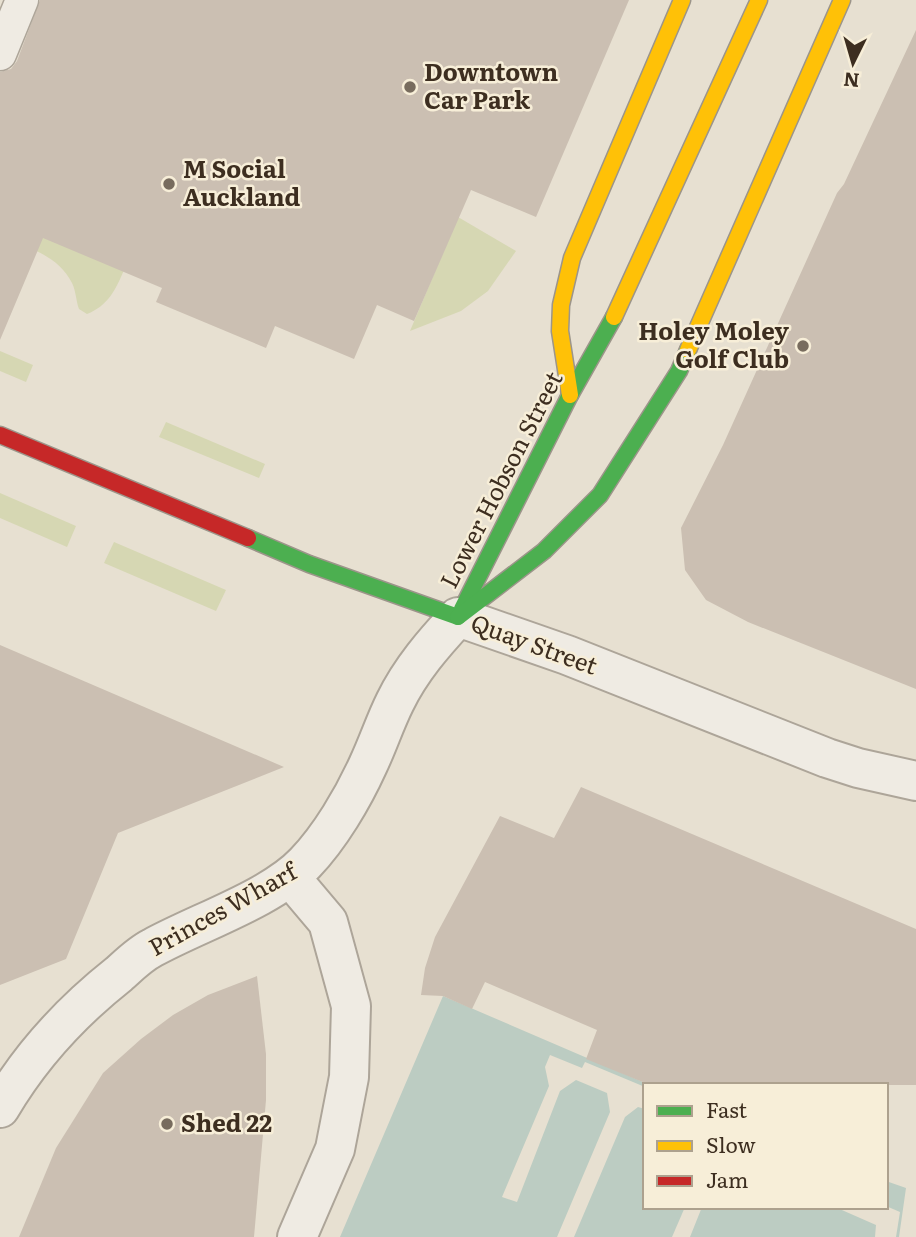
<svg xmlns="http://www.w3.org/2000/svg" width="916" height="1237" viewBox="0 0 916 1237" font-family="Literata,serif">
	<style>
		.green { fill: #d6d7b3 }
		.water { fill: #bcccc2 }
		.pier { fill: #e7e0d1 }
		.building { fill: #cbbfb2 }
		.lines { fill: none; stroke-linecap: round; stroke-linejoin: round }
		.lane-casing { stroke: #ada599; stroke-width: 35 }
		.street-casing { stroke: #ada599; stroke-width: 42 }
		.fast-casing { stroke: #9c958a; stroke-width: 19 }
		.slow-casing { stroke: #9c958a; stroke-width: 19 }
		.jam-casing { stroke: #9c958a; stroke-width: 19 }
		.lane { stroke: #efebe3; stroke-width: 32 }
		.street { stroke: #efebe3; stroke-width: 38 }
		.fast { stroke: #4caf50; stroke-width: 16 }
		.slow { stroke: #ffc107; stroke-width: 16 }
		.jam { stroke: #c62828; stroke-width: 16 }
		.poi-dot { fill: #786c5e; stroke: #f7eed8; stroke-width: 2.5 }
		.labels { text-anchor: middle; stroke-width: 5; stroke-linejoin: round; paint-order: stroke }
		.poi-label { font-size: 24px; font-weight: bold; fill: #3d2e20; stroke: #f7eed8; text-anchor: start }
		.street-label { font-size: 24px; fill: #3d2e20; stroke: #f7eed8 }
	</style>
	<rect width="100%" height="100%" fill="#e7e0d1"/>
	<!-- green -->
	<g class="green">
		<polygon points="458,217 516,251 488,291 461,311 410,331"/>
		<path d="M0 220 124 270C116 289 108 306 87 314L79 309C76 301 76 291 72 283 58 255 27 247 0 236Z"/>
		<polygon points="0,351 33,365 26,382 0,371"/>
		<polygon points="166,422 265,464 259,478 159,437"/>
		<polygon points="0,493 76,526 67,547 0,518"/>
		<polygon points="114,542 226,590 216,611 104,563"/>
	</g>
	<!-- water -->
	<polygon class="water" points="443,996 650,1085 645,1085 645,1207 886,1207 886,1181 906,1188 899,1237 340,1237"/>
	<!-- pier -->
	<g class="pier">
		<polygon points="550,1055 582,1068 585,1062 645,1087 645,1109 638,1107 625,1117 574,1237 557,1237 610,1112 607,1093 576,1080 560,1091 517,1202 502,1197 549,1086 545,1067"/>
		<polygon points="886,1206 900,1212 896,1237 875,1237 876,1225 835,1207"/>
		<polygon points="685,1207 702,1207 690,1237 672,1237"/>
	</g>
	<!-- building -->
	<g class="building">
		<polygon points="40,0 629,0 536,217 471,190 414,321 377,305 354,359 275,326 266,348 156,302 162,288 43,238 0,340 0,72 11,69 17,61"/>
		<polygon points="916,30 916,689 748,622 706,600 685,570 681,528 723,445 837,193 844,184"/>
		<polygon points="0,645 284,767 118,833 66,959 0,985"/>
		<polygon points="581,787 916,929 916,1085 650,1085 586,1059 597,1030 485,982 472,1009 443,996 421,995 425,968 435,937 500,816 554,838"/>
		<polygon points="257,976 266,1054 266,1100 254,1237 19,1237 56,1148 103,1073 141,1039 173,1015 208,995"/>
	</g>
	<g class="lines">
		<!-- lane casing -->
		<g class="lane-casing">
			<polyline id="lane" points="0,54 22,0"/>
		</g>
		<!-- street casing -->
		<g class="street-casing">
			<g id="street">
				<polyline points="290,877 328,922 351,1006 349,1077 335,1149 297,1237"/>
				<path d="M0 1108C31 1055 71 1012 119 974 129 965 140 954 152 948 197 923 271 899 305 863 330 837 353 798 368 765 378 744 385 722 395 702 411 669 434 643 458 617L567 655 827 758 858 768 916 781"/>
			</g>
		</g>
		<!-- fast casing -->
		<g class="fast-casing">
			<g id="fast">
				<polyline points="248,538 309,564 458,617"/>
				<polyline points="462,609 570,395 614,317"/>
				<polyline points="458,617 544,551 600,495 679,371 688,350"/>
			</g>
		</g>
		<!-- slow casing -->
		<g class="slow-casing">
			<g id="slow">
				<polyline points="614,317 759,0"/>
				<polyline points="688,350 842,0"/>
				<polyline points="570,395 560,331 561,305 572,258 682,0"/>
			</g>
		</g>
		<!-- jam casing -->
		<g class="jam-casing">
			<polyline id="jam" points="0,435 248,538"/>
		</g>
		<!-- lane -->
		<use href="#lane" class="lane"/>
		<!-- street -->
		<use href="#street" class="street"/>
		<!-- fast -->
		<use href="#fast" class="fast"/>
		<!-- slow -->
		<use href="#slow" class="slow"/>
		<!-- jam -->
		<use href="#jam" class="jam"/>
	</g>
	<!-- markers -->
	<g class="poi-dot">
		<circle cx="410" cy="87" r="7"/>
		<circle cx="169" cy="184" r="7"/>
		<circle cx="803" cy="346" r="7"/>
		<circle cx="167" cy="1124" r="7"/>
	</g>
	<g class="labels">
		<!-- poi labels -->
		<g class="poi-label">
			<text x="424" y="81">Downtown<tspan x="424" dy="28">Car Park</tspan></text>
			<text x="183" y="178">M Social<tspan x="183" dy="28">Auckland</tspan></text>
			<text x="789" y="340" text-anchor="end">Holey Moley<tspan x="789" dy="28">Golf Club</tspan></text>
			<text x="181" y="1132">Shed 22</text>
		</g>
		<!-- street labels -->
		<g class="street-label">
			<text transform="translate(502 480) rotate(-63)" y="8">Lower Hobson Street</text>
			<text transform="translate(534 645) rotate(20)" y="8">Quay Street</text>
			<text transform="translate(223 910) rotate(-29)" y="8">Princes Wharf</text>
		</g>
	</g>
	<!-- legend -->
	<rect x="643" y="1083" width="245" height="126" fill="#f7eed8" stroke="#ada18e" stroke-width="2"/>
	<rect x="657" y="1106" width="35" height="10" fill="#4caf50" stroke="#ada18e" stroke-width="2"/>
	<text x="706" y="1118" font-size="21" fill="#3d2e20">Fast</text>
	<rect x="657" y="1141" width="35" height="10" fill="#ffc107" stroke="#ada18e" stroke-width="2"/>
	<text x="706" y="1153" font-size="21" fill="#3d2e20">Slow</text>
	<rect x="657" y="1176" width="35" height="10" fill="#c62828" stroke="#ada18e" stroke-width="2"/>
	<text x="706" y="1188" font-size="21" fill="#3d2e20">Jam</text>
	<!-- north arrow -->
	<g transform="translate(853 63) rotate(185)" stroke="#f7eed8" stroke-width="5" paint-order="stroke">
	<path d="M0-5L12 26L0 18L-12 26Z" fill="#3d2e20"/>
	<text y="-10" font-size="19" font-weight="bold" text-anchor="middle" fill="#3d2e20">N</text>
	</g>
</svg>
